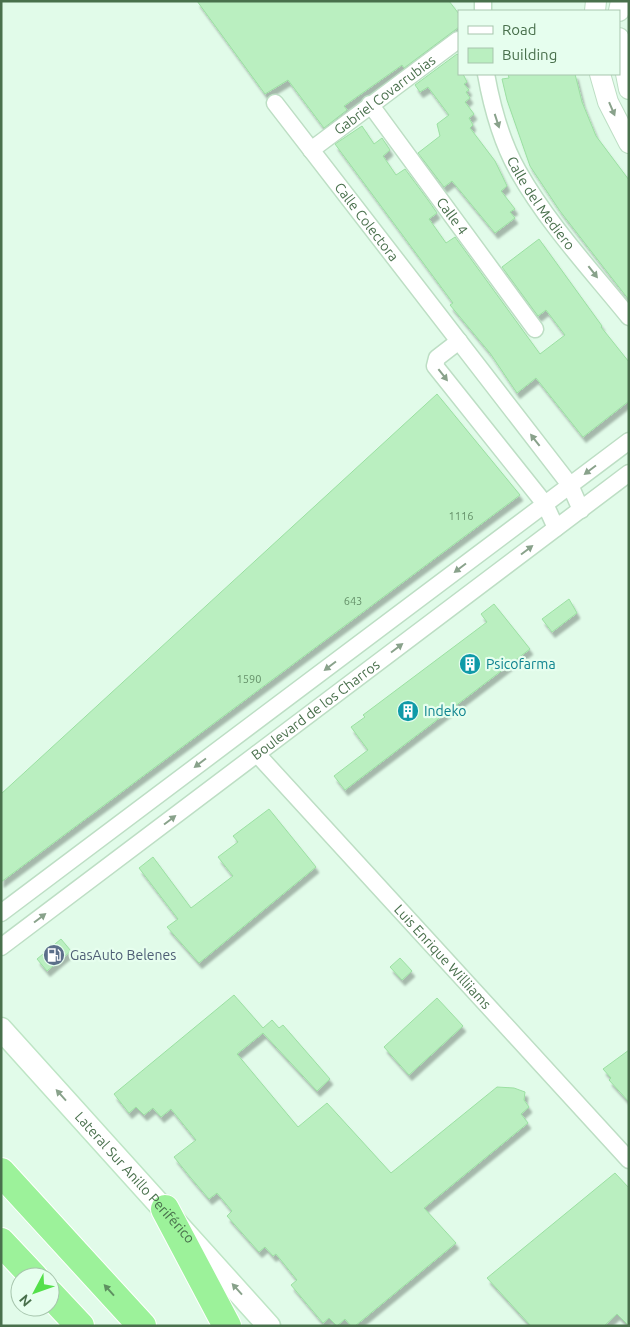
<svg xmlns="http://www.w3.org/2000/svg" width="630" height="1327" viewBox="0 0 630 1327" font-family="Ubuntu,sans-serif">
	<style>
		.building { fill: #baefc0; stroke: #9be0a2; filter: url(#shadow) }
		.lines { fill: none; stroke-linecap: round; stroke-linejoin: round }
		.minor-casing { stroke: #bddec4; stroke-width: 19 }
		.tertiary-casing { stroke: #bddec4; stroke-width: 22 }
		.secondary-casing { stroke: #bee5c5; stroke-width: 25 }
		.motorway-casing { stroke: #fff; stroke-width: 30 }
		.minor { stroke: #fff; stroke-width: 16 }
		.tertiary { stroke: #fff; stroke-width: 20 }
		.secondary { stroke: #fff; stroke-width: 22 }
		.motorway { stroke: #9cf29a; stroke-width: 28 }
		.oneway { fill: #89a28b }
		.oneway2 { fill: #5e9060 }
		.labels { text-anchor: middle; stroke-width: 4.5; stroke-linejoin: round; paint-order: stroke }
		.number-label { font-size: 11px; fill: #659069 }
		.street-label { font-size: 14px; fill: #49704c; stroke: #e6feee }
		.culture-label { font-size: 14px; fill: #0d838f; stroke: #e6feee; text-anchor: start }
		.service-label { font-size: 14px; fill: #4e5e75; stroke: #e6feee; text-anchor: start }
	</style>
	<defs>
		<filter id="shadow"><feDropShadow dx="3" dy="5.5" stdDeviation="1" flood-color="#0004"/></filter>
	</defs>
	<rect width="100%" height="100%" fill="#e1fbe9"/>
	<!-- building -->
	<g class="building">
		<polygon points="197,1 449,1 459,14 459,27 404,68 402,65 344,106 347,110 324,128 288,80 265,94"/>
		<polygon points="457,54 459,56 459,74 463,74 467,82 464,84 469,90 466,92 470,98 465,102 474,114 469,118 473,125 470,128 495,161 507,186 501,191 515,209 510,212 515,218 495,233 452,181 444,187 418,153 440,136 437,124 449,115 428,87 420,92 415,85"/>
		<polygon points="508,74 575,74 582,102 596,136 629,180 629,300 560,211 530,166 507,100 502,79 509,78"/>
		<polygon points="362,126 374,144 382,138 390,150 383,156 396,175 405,169 428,200 437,213 429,219 446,243 455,237 540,354 565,335 546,310 538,316 502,267 539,239 602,326 601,327 629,362 629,401 583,437 536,378 517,393 490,353 450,305 453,303 335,144"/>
		<polygon points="437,394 520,495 1,882 1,794"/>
		<polygon points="569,599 577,613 552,632 542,619"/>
		<polygon points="494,604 530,649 345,790 334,776 368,750 351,727 365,717 363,715 487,622 481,614"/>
		<polygon points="269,809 316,867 199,963 167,927 178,919 139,868 153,857 191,908 233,876 218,857 238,842 233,836"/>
		<polygon points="61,939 71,951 47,971 37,959"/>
		<polygon points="400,958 412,971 402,980 390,967"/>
		<polygon points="234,995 263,1028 272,1020 279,1028 283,1025 330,1079 317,1091 263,1033 237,1054 298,1127 327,1103 391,1173 497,1087 514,1088 525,1092 524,1100 529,1107 521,1114 528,1123 424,1208 456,1243 355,1326 351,1326 345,1319 337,1326 329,1318 323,1323 291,1285 297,1280 276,1254 273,1256 265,1247 259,1252 227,1216 232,1211 217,1193 209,1199 191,1178 174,1157 196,1140 171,1109 161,1117 153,1108 144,1115 136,1107 129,1113 114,1094"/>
		<polygon points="437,998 463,1026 409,1075 384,1047"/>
		<polygon points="629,1050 629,1102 609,1080 611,1078 603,1069"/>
		<polygon points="615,1173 629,1188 629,1326 617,1314 604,1326 531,1326 487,1278"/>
	</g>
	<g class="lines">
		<!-- minor casing -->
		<g class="minor-casing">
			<g id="minor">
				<polyline points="483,11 483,1"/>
				<path id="s1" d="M486 74C492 107 501 141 518 171 548 224 591 270 629 317"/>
				<path id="s2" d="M275 103 570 485 581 510"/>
				<path id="s3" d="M370 104 535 329"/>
				<path id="s4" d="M311 150 458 40"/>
				<polyline points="459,341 437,358 435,366 545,504 556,528"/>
				<path id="s5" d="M257 754 629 1160"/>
				<polyline points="1,913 629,441"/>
				<path id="s6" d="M1 947 629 473"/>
			</g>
		</g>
		<!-- tertiary casing -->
		<g class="tertiary-casing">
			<g id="tertiary">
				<polyline points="595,11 596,1"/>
				<polyline points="619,11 621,1"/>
				<polyline points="619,38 629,89"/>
				<polyline points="600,74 608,102 629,143"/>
			</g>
		</g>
		<!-- secondary casing -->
		<g class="secondary-casing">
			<g id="secondary">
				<path id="s7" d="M1 1029 269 1326"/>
			</g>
		</g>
		<!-- motorway casing -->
		<g class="motorway-casing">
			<g id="motorway">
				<polyline points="1,1172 142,1326"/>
				<polyline points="165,1209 227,1326"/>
				<polyline points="1,1242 34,1277"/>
				<polyline points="50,1294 80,1326"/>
			</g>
		</g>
		<!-- minor -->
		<use href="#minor" class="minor"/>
		<!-- tertiary -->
		<use href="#tertiary" class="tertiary"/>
		<!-- secondary -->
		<use href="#secondary" class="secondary"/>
		<!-- motorway -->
		<use href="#motorway" class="motorway"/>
	</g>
	<!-- one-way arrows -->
	<defs><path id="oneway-solid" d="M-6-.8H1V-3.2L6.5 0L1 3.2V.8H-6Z" transform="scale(1.25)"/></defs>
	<g class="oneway">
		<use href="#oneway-solid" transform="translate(612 109) rotate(67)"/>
		<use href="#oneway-solid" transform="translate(497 121) rotate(72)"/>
		<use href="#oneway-solid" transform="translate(593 272) rotate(52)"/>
		<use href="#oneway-solid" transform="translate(443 375) rotate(52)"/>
		<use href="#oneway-solid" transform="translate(535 440) rotate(-128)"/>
		<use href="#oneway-solid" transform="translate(590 470) rotate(143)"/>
		<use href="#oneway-solid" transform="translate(527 550) rotate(-37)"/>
		<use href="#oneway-solid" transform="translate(460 568) rotate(143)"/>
		<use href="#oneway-solid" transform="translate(397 648) rotate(-37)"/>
		<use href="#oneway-solid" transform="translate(330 666) rotate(143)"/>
		<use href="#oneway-solid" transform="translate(200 763) rotate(143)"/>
		<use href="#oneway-solid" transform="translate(170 820) rotate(-37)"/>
		<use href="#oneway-solid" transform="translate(40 918) rotate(-37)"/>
		<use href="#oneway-solid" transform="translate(61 1095) rotate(-132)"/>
		<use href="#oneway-solid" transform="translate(237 1289) rotate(-132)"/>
	</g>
	<use class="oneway2" href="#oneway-solid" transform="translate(109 1290) rotate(-132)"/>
	<!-- icons -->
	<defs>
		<g id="building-disc" transform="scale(1.125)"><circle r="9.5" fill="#0f9aa8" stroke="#e6feee"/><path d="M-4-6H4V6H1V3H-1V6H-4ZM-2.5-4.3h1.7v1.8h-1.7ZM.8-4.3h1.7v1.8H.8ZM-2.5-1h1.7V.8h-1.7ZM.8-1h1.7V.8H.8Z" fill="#fff"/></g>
		<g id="fuel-disc" transform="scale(1.125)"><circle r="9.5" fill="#5c6f8a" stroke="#e6feee"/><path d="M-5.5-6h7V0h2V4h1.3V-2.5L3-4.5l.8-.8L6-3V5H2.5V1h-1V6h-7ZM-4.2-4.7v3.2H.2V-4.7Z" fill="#fff"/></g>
	</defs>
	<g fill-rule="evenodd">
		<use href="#building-disc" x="470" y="664"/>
		<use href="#building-disc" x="408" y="711"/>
		<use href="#fuel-disc" x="54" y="955"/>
	</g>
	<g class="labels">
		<!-- number labels -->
		<g class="number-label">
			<text x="461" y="520">1116</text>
			<text x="353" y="605">643</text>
			<text x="249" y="683">1590</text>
		</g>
		<!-- street labels -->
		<g class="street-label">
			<text dy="5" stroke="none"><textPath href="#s4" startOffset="92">Gabriel Covarrubias</textPath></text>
			<text dy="5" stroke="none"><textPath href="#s1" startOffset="142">Calle del Mediero</textPath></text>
			<text dy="5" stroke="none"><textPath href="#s3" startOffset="139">Calle 4</textPath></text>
			<text dy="5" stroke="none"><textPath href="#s2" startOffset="150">Calle Colectora</textPath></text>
			<text dy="5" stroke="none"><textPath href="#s6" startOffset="394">Boulevard de los Charros</textPath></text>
			<text dy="5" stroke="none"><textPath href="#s5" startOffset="275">Luis Enrique Williiams</textPath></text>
			<text dy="5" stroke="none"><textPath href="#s7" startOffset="200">Lateral Sur Anillo Periférico</textPath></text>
		</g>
		<!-- culture labels -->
		<g class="culture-label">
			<text x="486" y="669">Psicofarma</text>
			<text x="424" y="716">Indeko</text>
		</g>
		<!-- service labels -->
		<g class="service-label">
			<text x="70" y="960">GasAuto Belenes</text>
		</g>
	</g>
	<!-- border -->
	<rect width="630" height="1327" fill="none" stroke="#49704c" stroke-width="5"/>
	<!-- legend -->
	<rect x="458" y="10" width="162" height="65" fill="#e6feee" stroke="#a7c5ad"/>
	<rect x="468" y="26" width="25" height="8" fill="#ffffff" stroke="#a7c5ad"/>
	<text x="502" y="35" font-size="15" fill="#49704c">Road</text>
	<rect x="468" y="48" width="25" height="15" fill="#baefc0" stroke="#a7c5ad"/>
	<text x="502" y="60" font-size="15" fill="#49704c">Building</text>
	<!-- north arrow -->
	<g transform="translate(35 1292) rotate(229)"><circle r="24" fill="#e6feee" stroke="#a7c5ad"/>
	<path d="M0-4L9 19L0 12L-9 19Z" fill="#54e04b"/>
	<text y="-8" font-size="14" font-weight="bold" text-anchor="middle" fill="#49704c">N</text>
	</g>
</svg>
